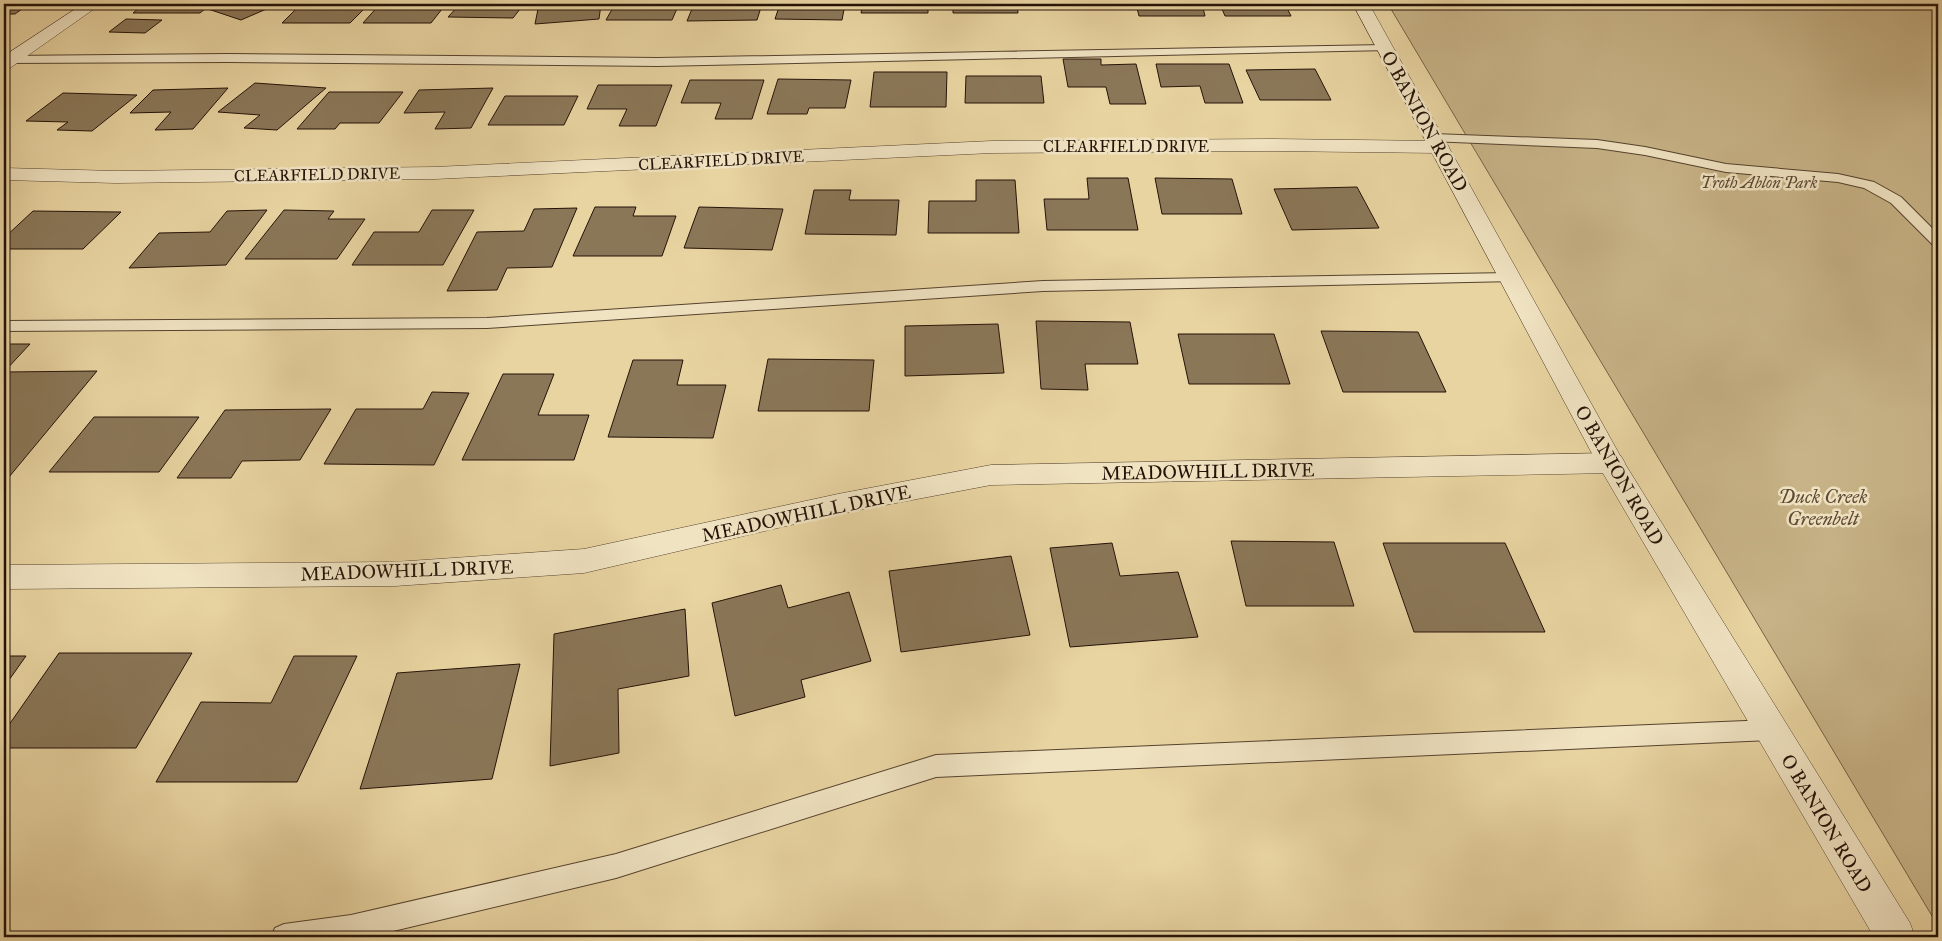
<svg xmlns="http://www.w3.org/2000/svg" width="1942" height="941" viewBox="0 0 1942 941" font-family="'IM FELL Great Primer',serif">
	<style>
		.green { fill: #c7b387; stroke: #766248 }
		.building { fill: #8a7758; stroke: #241208 }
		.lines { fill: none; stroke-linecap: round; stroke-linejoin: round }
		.service-casing { stroke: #55422e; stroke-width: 2 }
		.minor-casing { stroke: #55422e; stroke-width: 1 }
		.tertiary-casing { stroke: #55422e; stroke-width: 1 }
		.service { fill: #f0e3c2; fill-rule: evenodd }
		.minor { fill: #f0e3c2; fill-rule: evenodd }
		.tertiary { fill: #f0e3c2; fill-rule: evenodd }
		.labels { text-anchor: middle; stroke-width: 5; stroke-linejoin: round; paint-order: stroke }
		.far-street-label { font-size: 16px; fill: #241208; stroke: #f0e3c2 }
		.far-park-label { font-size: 16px; font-style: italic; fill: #5d4a34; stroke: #f0e3c2 }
		.street-label { font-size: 19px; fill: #241208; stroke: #f0e3c2 }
		.park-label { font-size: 19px; font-style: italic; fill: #5d4a34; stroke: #f0e3c2 }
	</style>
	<rect width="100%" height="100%" fill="#e8d4a1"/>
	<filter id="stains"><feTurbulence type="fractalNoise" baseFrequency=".004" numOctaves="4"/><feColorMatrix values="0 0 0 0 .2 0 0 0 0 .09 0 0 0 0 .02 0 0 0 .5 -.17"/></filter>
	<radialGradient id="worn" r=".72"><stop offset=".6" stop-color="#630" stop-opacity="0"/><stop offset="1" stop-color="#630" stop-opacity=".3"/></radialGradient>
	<!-- green -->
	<polygon class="green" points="1388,4 1938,4 1938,926 1573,315"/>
	<!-- building -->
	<g class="building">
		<polygon points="4,4 29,4 15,14 4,14"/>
		<polygon points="144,4 211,4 200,13 133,13"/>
		<polygon points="222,4 278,4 241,20 208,9"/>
		<polygon points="336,4 369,4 350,23 282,23 300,5"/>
		<polygon points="414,4 446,4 431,23 363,23 379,5"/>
		<polygon points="460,4 524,4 513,18 448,17"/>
		<polygon points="539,4 601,4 599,19 535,24"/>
		<polygon points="615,4 679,4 672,20 606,20"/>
		<polygon points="694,4 762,4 757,20 687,21"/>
		<polygon points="780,4 845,4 842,20 775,19"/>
		<polygon points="863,4 928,4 928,13 861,13"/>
		<polygon points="953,4 1017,4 1018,13 953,13"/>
		<rect x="1041" y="4" width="66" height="1"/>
		<polygon points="1136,4 1202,4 1205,16 1139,16"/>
		<polygon points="1220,4 1285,4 1291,16 1225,16"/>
		<polygon points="126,19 162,20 145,33 109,32"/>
		<polygon points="1063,59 1101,59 1101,65 1136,64 1146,104 1110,104 1106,87 1068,87"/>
		<polygon points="1156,64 1229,64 1243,103 1205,103 1200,86 1161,87"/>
		<polygon points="1315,69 1331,100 1260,100 1246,70"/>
		<polygon points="874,72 947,72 946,107 870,107"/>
		<polygon points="966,76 1041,76 1044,103 965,103"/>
		<polygon points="778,79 851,80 845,108 809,108 807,114 767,114"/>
		<polygon points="690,80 764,80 752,119 715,119 721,103 681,103"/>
		<polygon points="255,83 326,88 277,130 244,128 260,115 218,112"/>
		<polygon points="598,85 672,85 656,126 619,126 627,109 587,109"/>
		<polygon points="228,88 193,129 155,130 171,112 130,113 153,90"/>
		<polygon points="493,88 471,128 435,129 445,112 404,113 419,90"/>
		<polygon points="329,92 403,92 379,123 340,123 335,129 297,129"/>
		<polygon points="63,93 137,95 92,131 57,130 68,122 26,121"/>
		<polygon points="505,96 578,96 564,125 488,125"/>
		<polygon points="1087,178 1128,178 1138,230 1047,230 1044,199 1089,199"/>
		<polygon points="1155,178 1232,179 1242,214 1162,214"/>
		<polygon points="976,180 1015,180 1019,233 928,233 929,201 976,201"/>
		<polygon points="1357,187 1379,228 1292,230 1274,189"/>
		<polygon points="814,190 851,190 849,200 899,200 896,235 805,234"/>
		<polygon points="595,207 636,207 633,216 676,216 662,256 573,256"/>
		<polygon points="699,207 783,209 772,250 684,248"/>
		<polygon points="577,208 552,267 507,268 497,290 447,291 477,232 524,231 534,209"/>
		<polygon points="267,210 226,265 129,268 159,233 210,232 227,211"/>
		<polygon points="284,210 334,211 328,219 365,219 337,259 245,259"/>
		<polygon points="432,210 474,210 443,265 352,265 374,232 419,232"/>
		<polygon points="33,211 121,212 83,249 4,249 4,238"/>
		<polygon points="1036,321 1130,322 1138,364 1085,364 1088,390 1041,389"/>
		<polygon points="998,324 1004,373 905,376 905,326"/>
		<polygon points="1321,331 1418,332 1446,392 1343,392"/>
		<polygon points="1178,334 1274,334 1290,384 1189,384"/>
		<polygon points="4,344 30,344 4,372 97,371 9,477 4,477"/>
		<polygon points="768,359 874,360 869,411 758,411"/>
		<polygon points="633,360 683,360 677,385 726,385 713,438 608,437"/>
		<polygon points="503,374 554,374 538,415 589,415 574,460 462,460"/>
		<polygon points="432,392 469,393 434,465 324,464 356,409 423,409"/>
		<polygon points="331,409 300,460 242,461 231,478 177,478 225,410"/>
		<polygon points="94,417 199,417 159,472 49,472"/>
		<polygon points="1231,541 1334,542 1354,606 1246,606"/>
		<polygon points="1112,543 1120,576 1178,572 1198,637 1070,647 1050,548"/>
		<polygon points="1383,543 1505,543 1545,632 1414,632"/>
		<polygon points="1011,556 1030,635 901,652 889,571"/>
		<polygon points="781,585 788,608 849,592 871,661 801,680 805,697 735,716 712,603"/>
		<polygon points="685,609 689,676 618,689 619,753 550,766 554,634"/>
		<polygon points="59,653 192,653 136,748 4,748 4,732"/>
		<polygon points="4,656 26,656 4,687"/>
		<polygon points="294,656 357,656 297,782 156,782 201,702 271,703"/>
		<polygon points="520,664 492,779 360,789 397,673"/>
	</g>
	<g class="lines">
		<!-- service casing -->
		<g class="service-casing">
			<g id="service">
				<polygon points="1385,45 1389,46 1391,48 1389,50 658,66 228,62 4,63 4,56 228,54 658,58"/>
				<polygon points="1434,134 1597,140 1645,147 1726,164 1838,174 1874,182 1901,197 1938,234 1938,246 1933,245 1891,203 1864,188 1838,182 1726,172 1645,155 1597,148 1429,141 1427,138"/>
				<polygon points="1510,273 1515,275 1518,278 1515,281 1043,291 487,328 4,331 4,321 487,318 1043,281"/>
				<polygon points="1770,720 1778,723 1782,730 1778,737 1770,740 936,777 616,878 368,937 271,937 275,928 284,924 351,915 616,854 936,755"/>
			</g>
		</g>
		<!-- minor casing -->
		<g class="minor-casing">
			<g id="minor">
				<polygon points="83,4 101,4 10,68 4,69 4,56"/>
				<polygon points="1272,139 1439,141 1446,143 1449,147 1446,151 1439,153 1272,151 992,153 435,179 116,183 4,180 4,168 116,171 435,167 992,141"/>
				<polygon points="1611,453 1621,456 1625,463 1621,470 1611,473 991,485 838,514 584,573 395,586 4,589 4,565 395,562 584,549 838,494 991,465"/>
			</g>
		</g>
		<!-- tertiary casing -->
		<g class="tertiary-casing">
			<polygon id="tertiary" points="1353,4 1369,4 1622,459 1910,923 1915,937 1874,937 1597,463"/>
		</g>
		<!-- service -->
		<use href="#service" class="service"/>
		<!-- minor -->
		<use href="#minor" class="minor"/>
		<!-- tertiary -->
		<use href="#tertiary" class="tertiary"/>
	</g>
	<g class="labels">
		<!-- far-street labels -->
		<g class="far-street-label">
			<text x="1126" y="152">CLEARFIELD DRIVE</text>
			<text transform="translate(721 160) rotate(-3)" y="6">CLEARFIELD DRIVE</text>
			<text transform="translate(317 174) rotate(-1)" y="6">CLEARFIELD DRIVE</text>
		</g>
		<!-- far-park labels -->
		<g class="far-park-label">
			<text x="1759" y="188">Troth Ablon Park</text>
		</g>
		<!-- street labels -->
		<g class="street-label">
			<text transform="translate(1425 121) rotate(61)" y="7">O BANION ROAD</text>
			<text transform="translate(1208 471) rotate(-1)" y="7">MEADOWHILL DRIVE</text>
			<text transform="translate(1620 475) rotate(60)" y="7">O BANION ROAD</text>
			<text transform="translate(806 513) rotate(-12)" y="7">MEADOWHILL DRIVE</text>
			<text transform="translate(407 570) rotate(-2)" y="7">MEADOWHILL DRIVE</text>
			<text transform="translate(1827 823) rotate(59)" y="7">O BANION ROAD</text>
		</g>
		<!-- park labels -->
		<g class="park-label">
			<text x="1823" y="503">Duck Creek<tspan x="1823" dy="22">Greenbelt</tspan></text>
		</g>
	</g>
	<!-- margin -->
	<rect width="1942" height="941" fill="none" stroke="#e8d4a1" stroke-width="20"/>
	<rect x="5" y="5" width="1932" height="931" fill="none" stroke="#241208" stroke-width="2.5"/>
	<rect x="10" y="10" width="1922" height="921" fill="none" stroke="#241208"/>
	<rect width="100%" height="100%" filter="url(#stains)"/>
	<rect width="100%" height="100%" fill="url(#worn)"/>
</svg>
